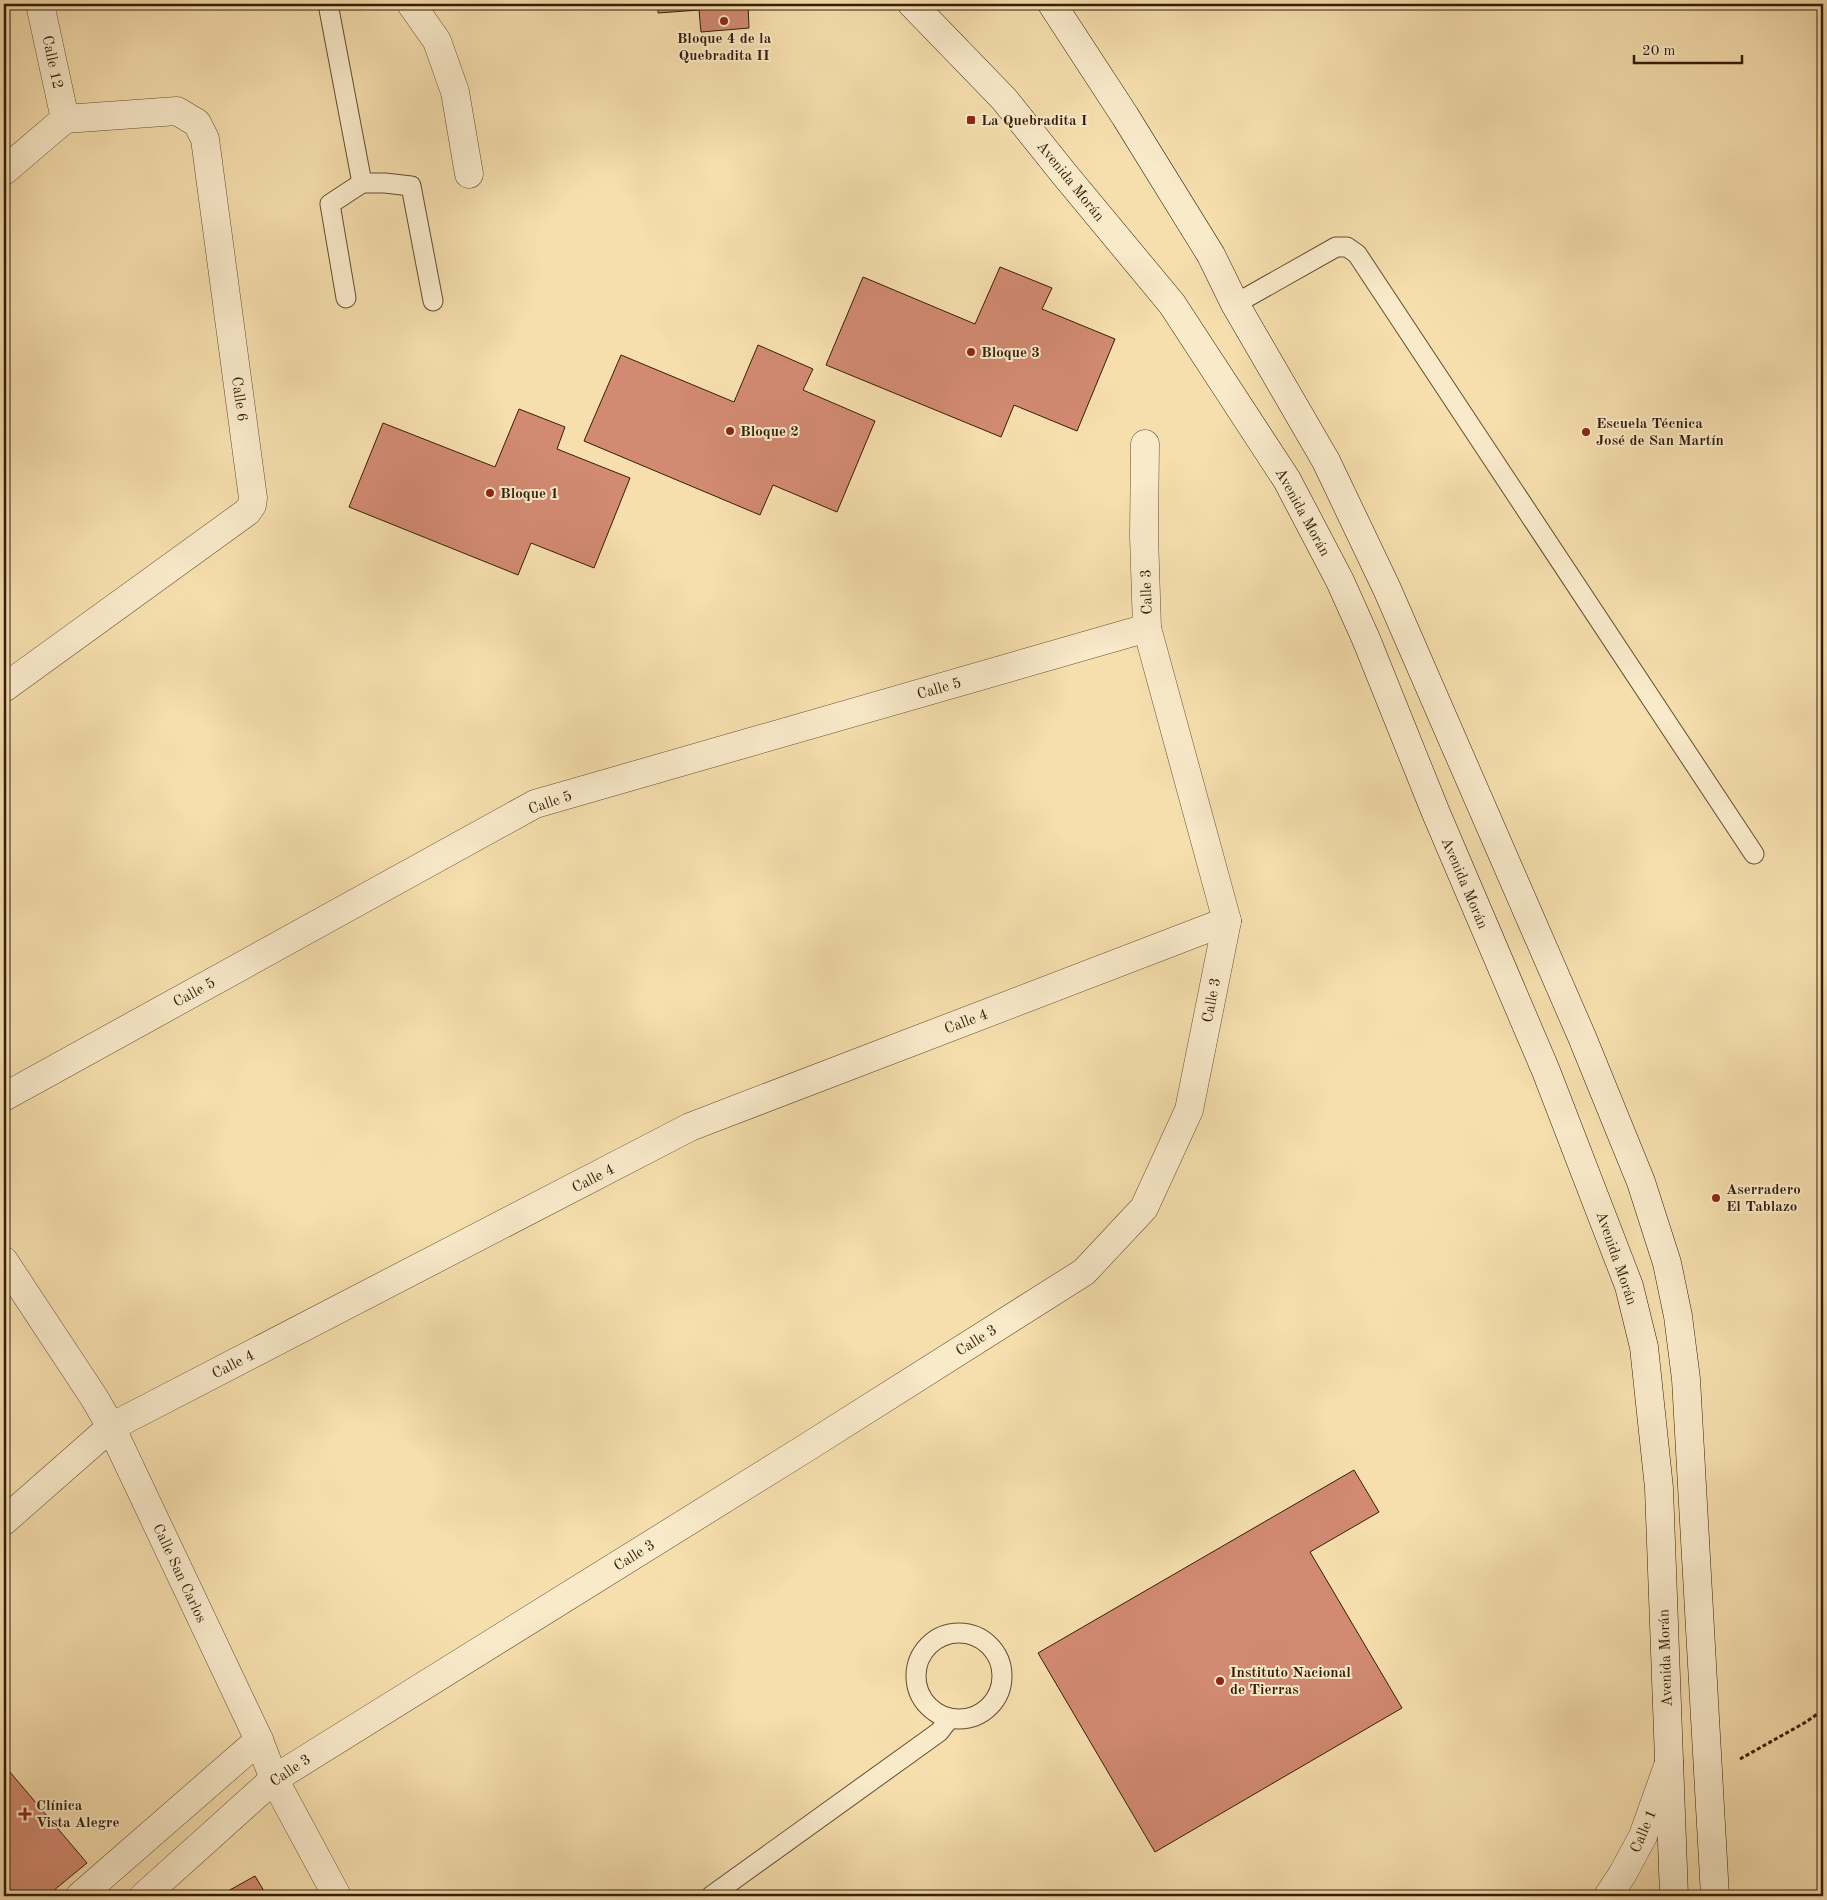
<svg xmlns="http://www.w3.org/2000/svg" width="1827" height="1900" viewBox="0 0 1827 1900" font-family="'Old Standard TT',serif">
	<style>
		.building { fill: #d28a72; stroke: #341d07 }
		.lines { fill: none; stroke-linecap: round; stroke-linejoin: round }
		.lane-casing { stroke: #644d30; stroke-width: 21 }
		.street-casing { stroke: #644d30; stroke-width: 29 }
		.secondary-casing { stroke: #341d07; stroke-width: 29 }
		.path { stroke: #341d07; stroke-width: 3; stroke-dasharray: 4 2.5; stroke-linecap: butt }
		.lane { stroke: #f9eaca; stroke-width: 19 }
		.street { stroke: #f9eaca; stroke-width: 28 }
		.secondary { stroke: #f9eaca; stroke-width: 28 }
		.poi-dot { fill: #8f2418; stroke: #f9eaca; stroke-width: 2 }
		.labels { text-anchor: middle; stroke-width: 4; stroke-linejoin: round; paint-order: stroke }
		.poi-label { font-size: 15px; font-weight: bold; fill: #341d07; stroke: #f9eaca; text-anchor: start }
		.street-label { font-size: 15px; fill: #341d07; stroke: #f9eaca }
	</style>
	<rect width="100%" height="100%" fill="#f6dead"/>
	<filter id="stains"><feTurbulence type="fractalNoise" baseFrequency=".004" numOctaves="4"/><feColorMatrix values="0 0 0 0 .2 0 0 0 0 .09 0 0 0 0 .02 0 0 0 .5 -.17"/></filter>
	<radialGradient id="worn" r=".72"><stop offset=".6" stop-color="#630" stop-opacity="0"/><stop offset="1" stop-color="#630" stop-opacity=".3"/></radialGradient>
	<!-- building -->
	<g class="building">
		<polygon points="658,4 748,4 749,28 701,32 699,10 658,13"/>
		<polygon points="1000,267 1052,288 1042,309 1115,339 1077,431 1014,405 1001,437 826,365 863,277 975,324"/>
		<polygon points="758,345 813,369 803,390 875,421 837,512 773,485 760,515 584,441 621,355 734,402"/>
		<polygon points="519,409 565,427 557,449 630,478 594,568 531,543 518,575 349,507 383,423 495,467"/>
		<polygon points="1354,1470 1379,1512 1310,1552 1402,1708 1155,1852 1038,1653"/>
		<polygon points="4,1765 87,1863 47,1896 4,1896"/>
		<polygon points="255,1876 267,1896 219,1896"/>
	</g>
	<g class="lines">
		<!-- lane casing -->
		<g class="lane-casing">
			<g id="lane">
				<polyline points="328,4 362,183 330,204 346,298"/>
				<polyline points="362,183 385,183 411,186 433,301"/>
				<polyline points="1235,304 1336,247 1347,247 1357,254 1754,854"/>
				<circle cx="959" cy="1676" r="43"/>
				<polyline points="711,1896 939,1732 950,1718"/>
			</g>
		</g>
		<!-- street casing -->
		<g class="street-casing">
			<g id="street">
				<polyline points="40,4 65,119"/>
				<polyline points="411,4 437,41 455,92 469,174"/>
				<polyline points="4,171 65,119"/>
				<polyline points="4,688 247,512 252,505 253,498 205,139 197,123 177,111 65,119"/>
				<polyline points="4,1097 535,804 1147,628"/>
				<polyline points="4,1261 95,1399 111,1427 259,1740 274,1779 337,1896"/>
				<polyline points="4,1521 111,1427 690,1127 1227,921"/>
				<polyline points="80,1896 259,1740"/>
				<polyline points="144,1896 274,1779 809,1446 1084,1272 1144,1208 1189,1110 1227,921 1147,628 1144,536 1145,444"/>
				<polyline points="1608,1896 1622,1875 1643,1836 1669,1763"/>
			</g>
		</g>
		<!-- secondary casing -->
		<g class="secondary-casing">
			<g id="secondary">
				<polyline points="912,4 1004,99 1065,175 1172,304 1287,480 1340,581 1366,639 1436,813 1546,1071 1629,1286 1644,1347 1659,1488 1674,1896"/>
				<polyline points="1052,4 1125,116 1211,255 1235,304 1326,461 1387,589 1582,1037 1641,1182 1667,1263 1678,1316 1686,1379 1715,1896"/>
			</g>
		</g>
		<!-- path -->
		<polyline class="path" points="1740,1759 1806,1722 1823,1710"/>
		<!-- lane -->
		<use href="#lane" class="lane"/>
		<!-- street -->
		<use href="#street" class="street"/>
		<!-- secondary -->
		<use href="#secondary" class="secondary"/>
	</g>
	<!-- markers -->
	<g class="poi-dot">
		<circle cx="724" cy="21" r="5"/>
		<rect x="966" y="115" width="10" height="10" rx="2.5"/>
		<circle cx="971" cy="352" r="5"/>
		<circle cx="730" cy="431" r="5"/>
		<circle cx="1586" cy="432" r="5"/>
		<circle cx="490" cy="493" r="5"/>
		<circle cx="1716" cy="1198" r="5"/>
		<circle cx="1220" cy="1681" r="5"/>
		<path d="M22.5 1806.5h5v5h5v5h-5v5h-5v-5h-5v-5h5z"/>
	</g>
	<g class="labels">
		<!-- poi labels -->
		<g class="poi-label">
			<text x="724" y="43" text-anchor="middle">Bloque 4 de la<tspan x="724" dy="17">Quebradita II</tspan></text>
			<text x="981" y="125">La Quebradita I</text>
			<text x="981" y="357">Bloque 3</text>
			<text x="1596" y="428">Escuela Técnica<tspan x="1596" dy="17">José de San Martín</tspan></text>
			<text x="740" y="436">Bloque 2</text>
			<text x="500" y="498">Bloque 1</text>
			<text x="1726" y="1194">Aserradero<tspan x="1726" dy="17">El Tablazo</tspan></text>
			<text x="1230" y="1677">Instituto Nacional<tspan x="1230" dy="17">de Tierras</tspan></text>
			<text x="36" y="1810">Clínica<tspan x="36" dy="17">Vista Alegre</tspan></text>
		</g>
		<!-- street labels -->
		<g class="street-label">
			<text transform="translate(53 62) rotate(78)" y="5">Calle 12</text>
			<text transform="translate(1071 181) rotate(51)" y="5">Avenida Morán</text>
			<text transform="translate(240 399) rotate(82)" y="5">Calle 6</text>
			<text transform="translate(1303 512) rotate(61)" y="5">Avenida Morán</text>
			<text transform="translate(1146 592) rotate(-92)" y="5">Calle 3</text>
			<text transform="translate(939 688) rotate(-16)" y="5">Calle 5</text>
			<text transform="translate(550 802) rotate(-19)" y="5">Calle 5</text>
			<text transform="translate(1465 883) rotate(67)" y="5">Avenida Morán</text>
			<text transform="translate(194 992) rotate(-29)" y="5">Calle 5</text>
			<text transform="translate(1211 1000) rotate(-79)" y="5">Calle 3</text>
			<text transform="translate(966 1021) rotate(-21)" y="5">Calle 4</text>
			<text transform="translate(593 1178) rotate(-27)" y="5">Calle 4</text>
			<text transform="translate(1617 1258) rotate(71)" y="5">Avenida Morán</text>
			<text transform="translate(976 1340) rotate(-32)" y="5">Calle 3</text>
			<text transform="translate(233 1364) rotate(-27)" y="5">Calle 4</text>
			<text transform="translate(634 1555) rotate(-32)" y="5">Calle 3</text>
			<text transform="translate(180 1573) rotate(65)" y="5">Calle San Carlos</text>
			<text transform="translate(1665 1658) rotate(-92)" y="5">Avenida Morán</text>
			<text transform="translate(290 1770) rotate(-34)" y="5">Calle 3</text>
			<text transform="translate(1643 1831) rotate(-67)" y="5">Calle 1</text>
		</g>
	</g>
	<!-- margin -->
	<rect width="1827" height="1900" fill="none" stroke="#f6dead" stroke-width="20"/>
	<rect x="5" y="5" width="1817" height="1890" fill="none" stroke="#341d07" stroke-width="2.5"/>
	<rect x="10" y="10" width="1807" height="1880" fill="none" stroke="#341d07"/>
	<!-- scale -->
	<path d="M1634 55v8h108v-8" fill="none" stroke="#341d07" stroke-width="2.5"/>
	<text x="1642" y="55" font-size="15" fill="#341d07" stroke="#f9eaca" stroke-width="4" paint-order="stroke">20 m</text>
	<rect width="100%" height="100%" filter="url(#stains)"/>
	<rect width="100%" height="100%" fill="url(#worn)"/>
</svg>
